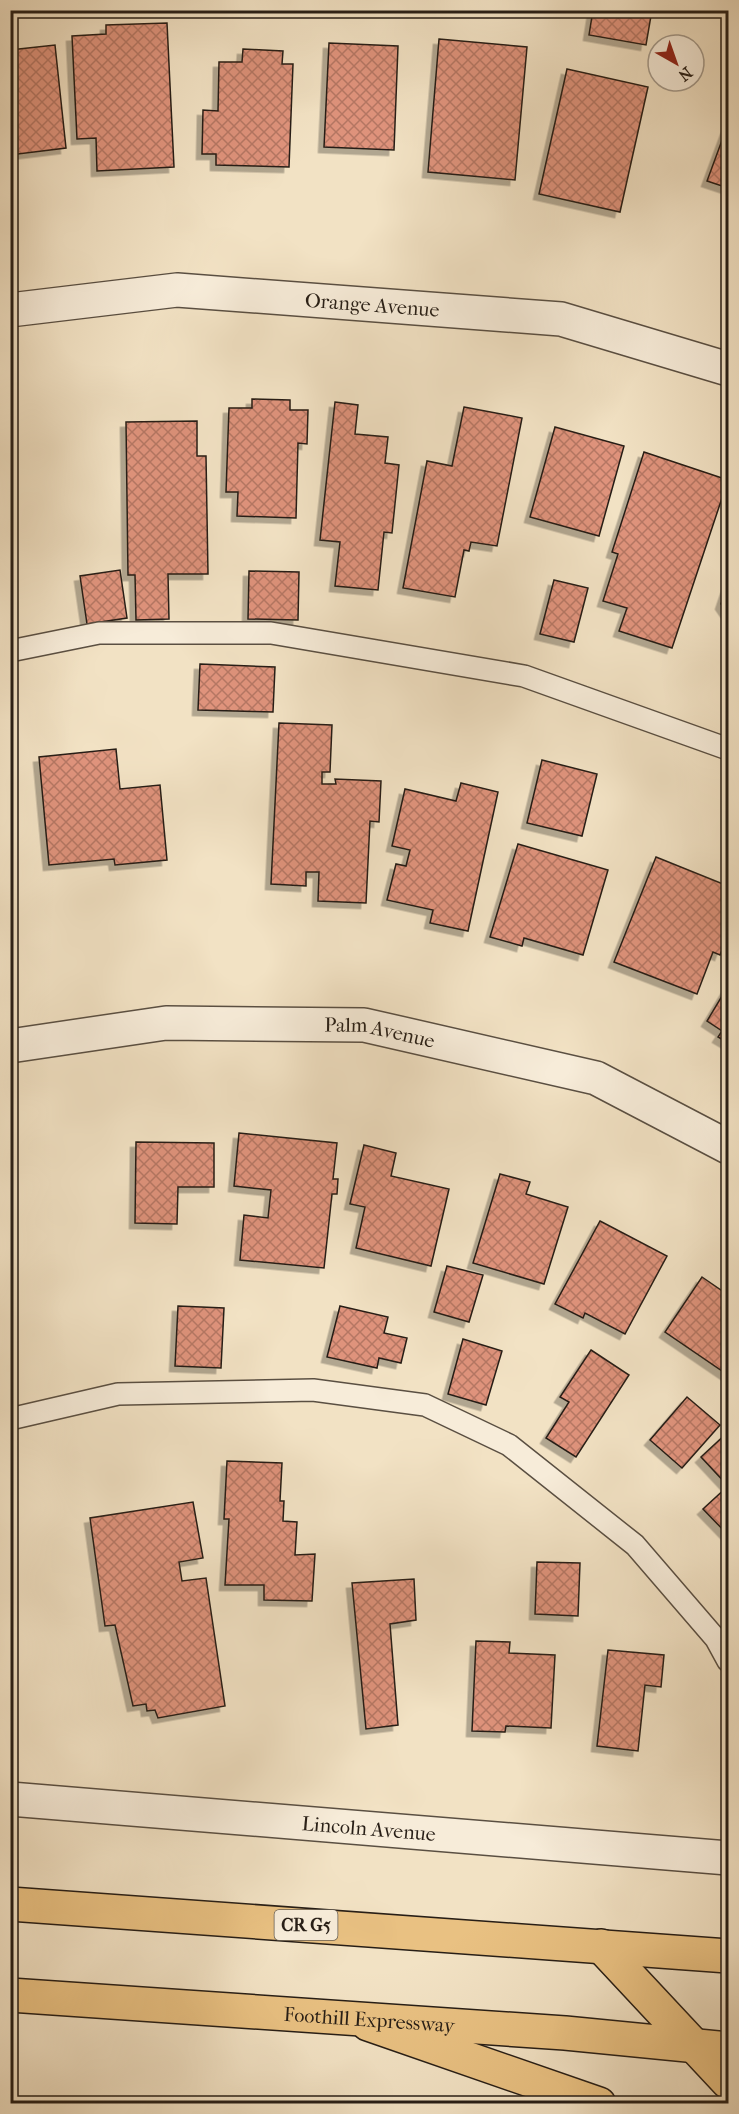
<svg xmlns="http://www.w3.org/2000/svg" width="739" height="2114" viewBox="0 0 739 2114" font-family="'IM FELL French Canon',serif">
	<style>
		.building { fill: url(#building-cross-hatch); stroke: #271e16; stroke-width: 1.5; filter: url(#shadow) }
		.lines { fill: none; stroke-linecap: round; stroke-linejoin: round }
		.lane-casing { stroke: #5a4f42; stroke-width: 24 }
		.street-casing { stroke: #5a4f42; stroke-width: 36 }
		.primary-casing { stroke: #271e16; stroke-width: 36 }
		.highway-casing { stroke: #271e16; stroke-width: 36 }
		.lane { stroke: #f7ecd9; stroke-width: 21 }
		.street { stroke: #f7ecd9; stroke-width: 33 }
		.primary { stroke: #e9c182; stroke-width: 33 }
		.highway { stroke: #e9c182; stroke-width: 33 }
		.labels { text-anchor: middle; stroke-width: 6; stroke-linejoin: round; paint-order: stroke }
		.shield { fill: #f7ecd9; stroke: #655c50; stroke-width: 1.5 }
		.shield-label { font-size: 18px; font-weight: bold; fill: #271e16 }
		.street-label { font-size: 20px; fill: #271e16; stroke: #f7ecd9 }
	</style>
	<defs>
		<pattern id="building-cross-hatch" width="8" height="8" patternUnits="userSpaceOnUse" patternTransform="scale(1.5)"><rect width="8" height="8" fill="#df937b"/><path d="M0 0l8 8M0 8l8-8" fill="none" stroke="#b57764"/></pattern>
		<filter id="shadow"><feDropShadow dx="-5.5" dy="5.5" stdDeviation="0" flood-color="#0004"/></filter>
	</defs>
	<rect width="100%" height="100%" fill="#f2e2c4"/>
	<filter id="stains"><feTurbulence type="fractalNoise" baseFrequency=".00333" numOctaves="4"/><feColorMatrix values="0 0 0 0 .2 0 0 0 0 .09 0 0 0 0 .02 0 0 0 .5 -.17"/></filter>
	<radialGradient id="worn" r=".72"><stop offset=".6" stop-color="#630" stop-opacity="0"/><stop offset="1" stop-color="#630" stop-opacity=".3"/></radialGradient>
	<!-- building -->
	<g class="building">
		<polygon points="593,10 652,10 646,45 589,35"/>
		<polygon points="167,23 174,167 97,171 96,138 77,139 72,36 106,34 106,25"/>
		<polygon points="439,39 527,47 515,180 428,172"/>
		<polygon points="329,43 398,46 394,150 324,147"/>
		<polygon points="55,45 66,148 10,155 10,50"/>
		<polygon points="243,49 283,51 282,64 293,64 289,167 216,165 216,154 202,154 203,110 218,111 219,62 242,62"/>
		<polygon points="567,69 648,87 620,212 539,194"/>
		<polygon points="728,124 728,188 707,181"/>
		<polygon points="252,399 290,400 290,410 308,410 307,444 298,443 296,518 237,516 238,492 226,492 229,408 252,408"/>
		<polygon points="335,402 358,405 355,434 388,437 385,463 399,465 392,533 384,532 378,590 335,586 340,542 320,540"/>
		<polygon points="464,407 522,418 497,546 471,542 469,551 464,550 455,597 403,588 427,461 452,466"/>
		<polygon points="197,421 197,456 206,456 208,574 168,574 169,619 136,620 135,575 128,575 126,422"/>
		<polygon points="555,427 624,446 599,536 530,517"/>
		<polygon points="644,452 728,480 672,648 619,631 627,608 603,601 618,554 612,552"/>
		<polygon points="10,539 17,576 10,578"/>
		<polygon points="120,570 127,618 87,624 80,576"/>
		<polygon points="249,571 299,572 298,620 248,619"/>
		<polygon points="554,580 588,588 574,642 540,634"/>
		<polygon points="728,583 728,614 721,604"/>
		<polygon points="200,664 275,667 273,712 198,710"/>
		<polygon points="279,723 332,725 330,772 322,772 322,784 336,784 335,779 381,781 379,822 370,821 366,903 318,901 319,872 306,872 306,886 271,884"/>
		<polygon points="116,749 120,789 160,785 167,860 115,865 114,859 49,865 39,757"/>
		<polygon points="542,760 597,774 582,836 527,823"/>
		<polygon points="461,783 498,792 468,931 430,923 433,910 387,900 396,864 406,866 410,850 392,846 405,789 456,801"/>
		<polygon points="518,844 608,870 583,955 524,938 522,946 490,937"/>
		<polygon points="10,856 15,917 10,917"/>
		<polygon points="656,857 728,886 728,934 720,955 713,952 697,994 614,962"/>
		<polygon points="728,986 728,1043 718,1037 722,1031 707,1021"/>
		<polygon points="239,1133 337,1143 333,1179 338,1179 337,1194 332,1194 324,1268 240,1260 244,1215 268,1218 271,1190 234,1186"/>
		<polygon points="136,1142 214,1143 214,1187 178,1187 177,1224 135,1223"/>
		<polygon points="364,1145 396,1153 391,1176 449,1189 431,1266 356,1248 365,1207 350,1204"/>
		<polygon points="500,1174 530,1182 526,1194 568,1207 544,1284 473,1263"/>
		<polygon points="600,1221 667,1256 625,1334 585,1313 583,1318 555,1304"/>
		<polygon points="447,1266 483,1275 469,1322 434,1312"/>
		<polygon points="702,1277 728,1295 728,1375 665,1332"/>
		<polygon points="178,1306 224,1308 221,1368 175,1366"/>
		<polygon points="340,1306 388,1317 384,1333 407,1338 401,1363 379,1358 377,1368 327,1357"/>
		<polygon points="463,1339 502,1351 486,1405 448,1394"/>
		<polygon points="591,1350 629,1375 576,1457 546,1438 569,1402 560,1397"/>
		<polygon points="687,1397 720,1425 682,1468 650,1440"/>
		<polygon points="728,1432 728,1535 703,1509 728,1486 701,1457"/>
		<polygon points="227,1461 282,1463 280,1501 284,1501 283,1521 297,1522 295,1555 315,1554 312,1601 264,1600 264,1585 225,1585 229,1519 224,1519"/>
		<polygon points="193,1502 203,1558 179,1562 182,1581 206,1578 225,1706 158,1718 155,1710 147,1711 146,1704 133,1706 115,1625 105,1626 90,1518"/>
		<polygon points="537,1562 580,1563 578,1616 535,1614"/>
		<polygon points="414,1579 416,1620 390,1624 398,1725 366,1729 352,1583"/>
		<polygon points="476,1641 510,1642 509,1653 555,1655 551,1728 506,1726 505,1732 472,1731"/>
		<polygon points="608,1650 664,1655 661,1687 645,1685 638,1751 597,1746"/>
	</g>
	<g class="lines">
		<!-- lane casing -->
		<g class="lane-casing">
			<g id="lane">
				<polyline points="10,651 99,633 271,633 524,676 728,749"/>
				<polyline points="10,1419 118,1394 313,1390 425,1405 509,1445 635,1545 716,1639 728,1661"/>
			</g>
		</g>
		<!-- street casing -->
		<g class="street-casing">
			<g id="street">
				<path id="s1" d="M10 310 177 290 561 319 728 369"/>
				<path id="s2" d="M10 1046 166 1023 364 1025 596 1078 728 1147"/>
				<path id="s3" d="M10 1799 728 1858"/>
			</g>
		</g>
		<!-- primary casing -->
		<g class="primary-casing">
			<g id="primary">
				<polyline points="601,1946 728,2082"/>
				<polyline points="368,2024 599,2104"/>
			</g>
		</g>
		<!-- highway casing -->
		<g class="highway-casing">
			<g id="highway">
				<polyline points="10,1904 728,1956"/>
				<path id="s4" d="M10 1995 565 2033 728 2049"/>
			</g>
		</g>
		<!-- lane -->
		<use href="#lane" class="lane"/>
		<!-- street -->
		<use href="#street" class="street"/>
		<!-- primary -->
		<use href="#primary" class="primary"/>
		<!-- highway -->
		<use href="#highway" class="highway"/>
	</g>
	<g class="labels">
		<!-- shield labels -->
		<rect class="shield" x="274.5" y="1910" width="63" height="30" rx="4.5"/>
		<g class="shield-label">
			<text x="306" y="1931">CR G5</text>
		</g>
		<!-- street labels -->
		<g class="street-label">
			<text dy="7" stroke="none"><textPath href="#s1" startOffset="364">Orange Avenue</textPath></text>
			<text dy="7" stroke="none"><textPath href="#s2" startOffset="372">Palm Avenue</textPath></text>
			<text dy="7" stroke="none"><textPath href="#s3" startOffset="360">Lincoln Avenue</textPath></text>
			<text dy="7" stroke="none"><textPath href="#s4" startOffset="360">Foothill Expressway</textPath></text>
		</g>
	</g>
	<!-- margin -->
	<rect width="739" height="2114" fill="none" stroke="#f2e2c4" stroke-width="36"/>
	<rect x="12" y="12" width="715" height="2090" fill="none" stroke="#271e16" stroke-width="3"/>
	<rect x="18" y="18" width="703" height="2078" fill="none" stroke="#271e16" stroke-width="1.5"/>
	<!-- north arrow -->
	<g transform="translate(676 63) rotate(140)"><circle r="28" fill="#f7ecd9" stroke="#a49a8b" stroke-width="1.5"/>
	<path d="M0-4.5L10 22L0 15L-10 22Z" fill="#8f2418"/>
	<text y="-9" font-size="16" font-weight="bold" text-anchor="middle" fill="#271e16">N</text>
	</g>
	<rect width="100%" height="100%" filter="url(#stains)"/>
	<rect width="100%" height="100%" fill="url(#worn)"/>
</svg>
